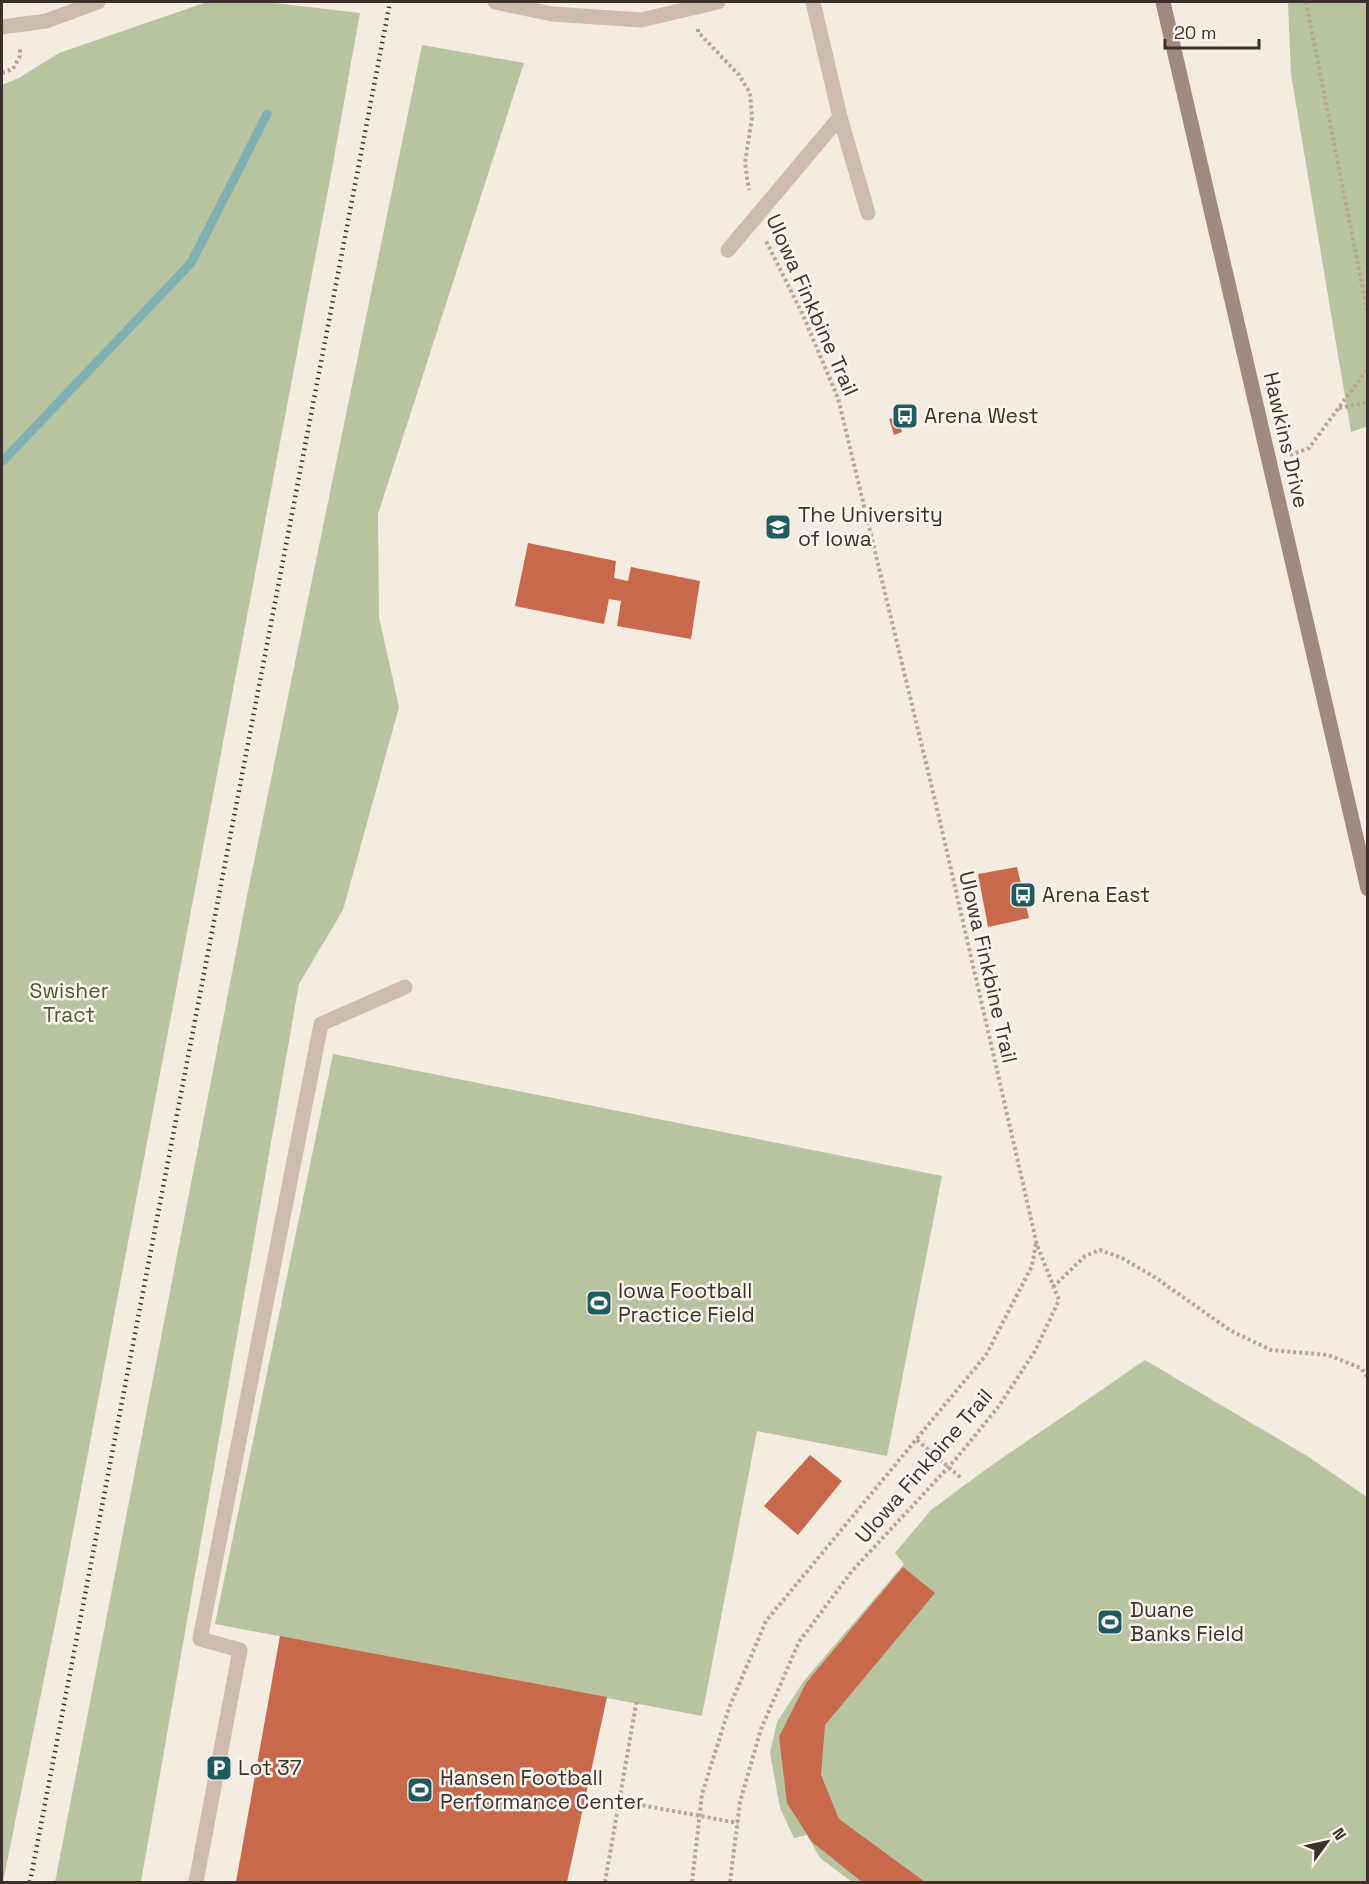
<svg xmlns="http://www.w3.org/2000/svg" width="1369" height="1884" viewBox="0 0 1369 1884" font-family="'Space Grotesk',sans-serif">
	<style>
		.green { fill: #b8c4a0 }
		.lines { fill: none; stroke-linecap: round; stroke-linejoin: round }
		.stream { stroke: #7fb0b2; stroke-width: 9 }
		.building { fill: #c8694b }
		.path { stroke: #b9a596; stroke-width: 4; stroke-dasharray: 3 3; stroke-linecap: butt }
		.lane { stroke: #cdbbac; stroke-width: 15 }
		.street { stroke: #cdbbac; stroke-width: 15 }
		.secondary { stroke: #a18a7d; stroke-width: 15 }
		.rail { stroke: #3b302b; stroke-width: 4.5; stroke-dasharray: 1.5 4.5; stroke-linecap: butt }
		.labels { text-anchor: middle; stroke-width: 5; stroke-linejoin: round; paint-order: stroke }
		.street-label { font-size: 21px; fill: #3b302b; stroke: #fbf5ee }
		.poi-label { font-size: 21px; fill: #3b302b; stroke: #fbf5ee; text-anchor: start }
		.park-label { font-size: 21px; fill: #4a5a2e; stroke: #fbf5ee }
	</style>
	<rect width="100%" height="100%" fill="#f4ebe1"/>
	<!-- green -->
	<g class="green">
		<polygon points="207,2 266,2 360,13 332,169 61,1595 3,1882 2,1882 2,85 19,78 59,53"/>
		<polygon points="1288,2 1367,2 1368,426 1351,432 1291,75"/>
		<polygon points="422,45 524,63 378,514 379,617 399,707 343,910 299,984 141,1882 55,1882 247,896"/>
		<polygon points="333,1054 942,1176 887,1456 757,1431 702,1716 215,1624"/>
		<polygon points="1145,1360 1307,1456 1367,1497 1367,1882 852,1882 820,1858 807,1835 794,1838 780,1808 770,1753 777,1722 803,1682 904,1564 895,1553 931,1510 985,1470"/>
	</g>
	<g class="lines">
		<!-- stream -->
		<polyline class="stream" points="2,462 191,263 267,114"/>
	</g>
	<!-- building -->
	<g class="building">
		<polygon points="898,417 902,432 894,435 889,419"/>
		<polygon points="528,543 616,561 614,578 628,581 631,567 700,581 691,639 617,626 621,601 609,599 604,624 515,606"/>
		<polygon points="1017,867 1029,918 988,927 978,874"/>
		<polygon points="810,1455 842,1481 798,1535 764,1506"/>
		<polygon points="903,1567 935,1593 825,1725 821,1775 839,1819 925,1882 862,1882 812,1842 787,1803 779,1737 806,1683"/>
		<polygon points="280,1636 607,1697 567,1882 236,1882"/>
	</g>
	<g class="lines">
		<!-- path -->
		<g class="path">
			<polyline points="1306,2 1368,315"/>
			<polyline points="698,29 698,32 739,75 750,93 752,118 745,163 749,190"/>
			<polyline points="2,73 13,69 20,56 20,48"/>
			<polyline points="1339,408 1368,402"/>
			<polyline points="1290,455 1309,448 1368,368"/>
			<polyline points="1053,1287 1085,1256 1100,1250 1122,1258 1156,1278 1231,1331 1271,1350 1328,1355 1361,1368 1368,1378"/>
			<polyline points="917,1440 961,1478"/>
			<polyline points="619,1801 738,1823"/>
			<polyline points="605,1882 637,1699"/>
			<polyline points="692,1882 702,1794 729,1708 766,1621 986,1355 1032,1266 1036,1242"/>
			<polyline points="730,1882 740,1802 761,1729 799,1642 852,1571 955,1460 999,1406 1035,1351 1059,1300 1037,1245 939,817 838,398 802,313 765,239"/>
		</g>
		<!-- lane -->
		<g class="lane">
			<polyline points="813,2 840,117 868,213"/>
			<polyline points="728,250 840,117"/>
			<polyline points="196,1882 240,1650 200,1639 321,1024 405,987"/>
		</g>
		<!-- street -->
		<g class="street">
			<polyline points="495,2 552,14 641,20 718,2"/>
			<polyline points="2,27 46,21 98,2"/>
		</g>
		<!-- secondary -->
		<polyline class="secondary" points="1163,2 1368,889"/>
		<!-- rail -->
		<polyline class="rail" points="30,1882 390,2"/>
	</g>
	<!-- icons -->
	<defs>
		<g id="bus-square" transform="scale(1.35)"><rect x="-9" y="-9" width="18" height="18" rx="4" fill="#1f5a5e" stroke="#fbf5ee"/><path d="M-5-6H5V4H4V6H2V4H-2V6H-4V4H-5ZM-3.5-4V0h7V-4ZM-3.5 1.2v1.5H-2V1.2ZM2 1.2v1.5H3.5V1.2Z" fill="#fff"/></g>
		<g id="university-square" transform="scale(1.35)"><rect x="-9" y="-9" width="18" height="18" rx="4" fill="#1f5a5e" stroke="#fbf5ee"/><path d="M0-5L7-2L0 1L-7-2ZM-4 1L0 2.5L4 1V4Q0 6-4 4Z" fill="#fff"/></g>
		<g id="stadium-square" transform="scale(1.35)"><rect x="-9" y="-9" width="18" height="18" rx="4" fill="#1f5a5e" stroke="#fbf5ee"/><path d="M0-5a6.5 5 0 1 0 0 10a6.5 5 0 1 0 0-10ZM-3.5-1.8h7v3.6h-7Z" fill="#fff"/></g>
		<g id="parking-square" transform="scale(1.35)"><rect x="-9" y="-9" width="18" height="18" rx="4" fill="#1f5a5e" stroke="#fbf5ee"/><path d="M-3.5-5.5H1a3.5 3.5 0 0 1 0 7H-1V5.5H-3.5ZM-1-3.4V-.6H.8a1.4 1.4 0 0 0 0-2.8Z" fill="#fff"/></g>
	</defs>
	<g fill-rule="evenodd">
		<use href="#bus-square" x="905" y="416"/>
		<use href="#university-square" x="778" y="527"/>
		<use href="#bus-square" x="1023" y="895"/>
		<use href="#stadium-square" x="599" y="1303"/>
		<use href="#stadium-square" x="1110" y="1622"/>
		<use href="#parking-square" x="219" y="1768"/>
		<use href="#stadium-square" x="420" y="1790"/>
	</g>
	<g class="labels">
		<!-- street labels -->
		<g class="street-label">
			<text transform="translate(812 305) rotate(66)" y="7">UIowa Finkbine Trail</text>
			<text transform="translate(1286 440) rotate(77)" y="7">Hawkins Drive</text>
			<text transform="translate(988 967) rotate(77)" y="7">UIowa Finkbine Trail</text>
			<text transform="translate(924 1466) rotate(-49)" y="7">UIowa Finkbine Trail</text>
		</g>
		<!-- poi labels -->
		<g class="poi-label">
			<text x="924" y="423">Arena West</text>
			<text x="798" y="522">The University<tspan x="798" dy="24">of Iowa</tspan></text>
			<text x="1042" y="902">Arena East</text>
			<text x="618" y="1298">Iowa Football<tspan x="618" dy="24">Practice Field</tspan></text>
			<text x="1130" y="1617">Duane<tspan x="1130" dy="24">Banks Field</tspan></text>
			<text x="238" y="1775">Lot 37</text>
			<text x="440" y="1785">Hansen Football<tspan x="440" dy="24">Performance Center</tspan></text>
		</g>
		<!-- park labels -->
		<g class="park-label">
			<text x="69" y="998">Swisher<tspan x="69" dy="24">Tract</tspan></text>
		</g>
	</g>
	<!-- border -->
	<rect width="1369" height="1884" fill="none" stroke="#3b302b" stroke-width="6"/>
	<!-- north arrow -->
	<g transform="translate(1327 1842) rotate(57)" stroke="#fbf5ee" stroke-width="4.5" paint-order="stroke">
	<path d="M0-4.5L10 22L0 15L-10 22Z" fill="#3b302b"/>
	<text y="-9" font-size="16" font-weight="bold" text-anchor="middle" fill="#3b302b">N</text>
	</g>
	<!-- scale -->
	<path d="M1165 39v9h94v-9" fill="none" stroke="#3b302b" stroke-width="3"/>
	<text x="1174" y="39" font-size="18" fill="#3b302b" stroke="#fbf5ee" stroke-width="4.5" paint-order="stroke">20 m</text>
</svg>
